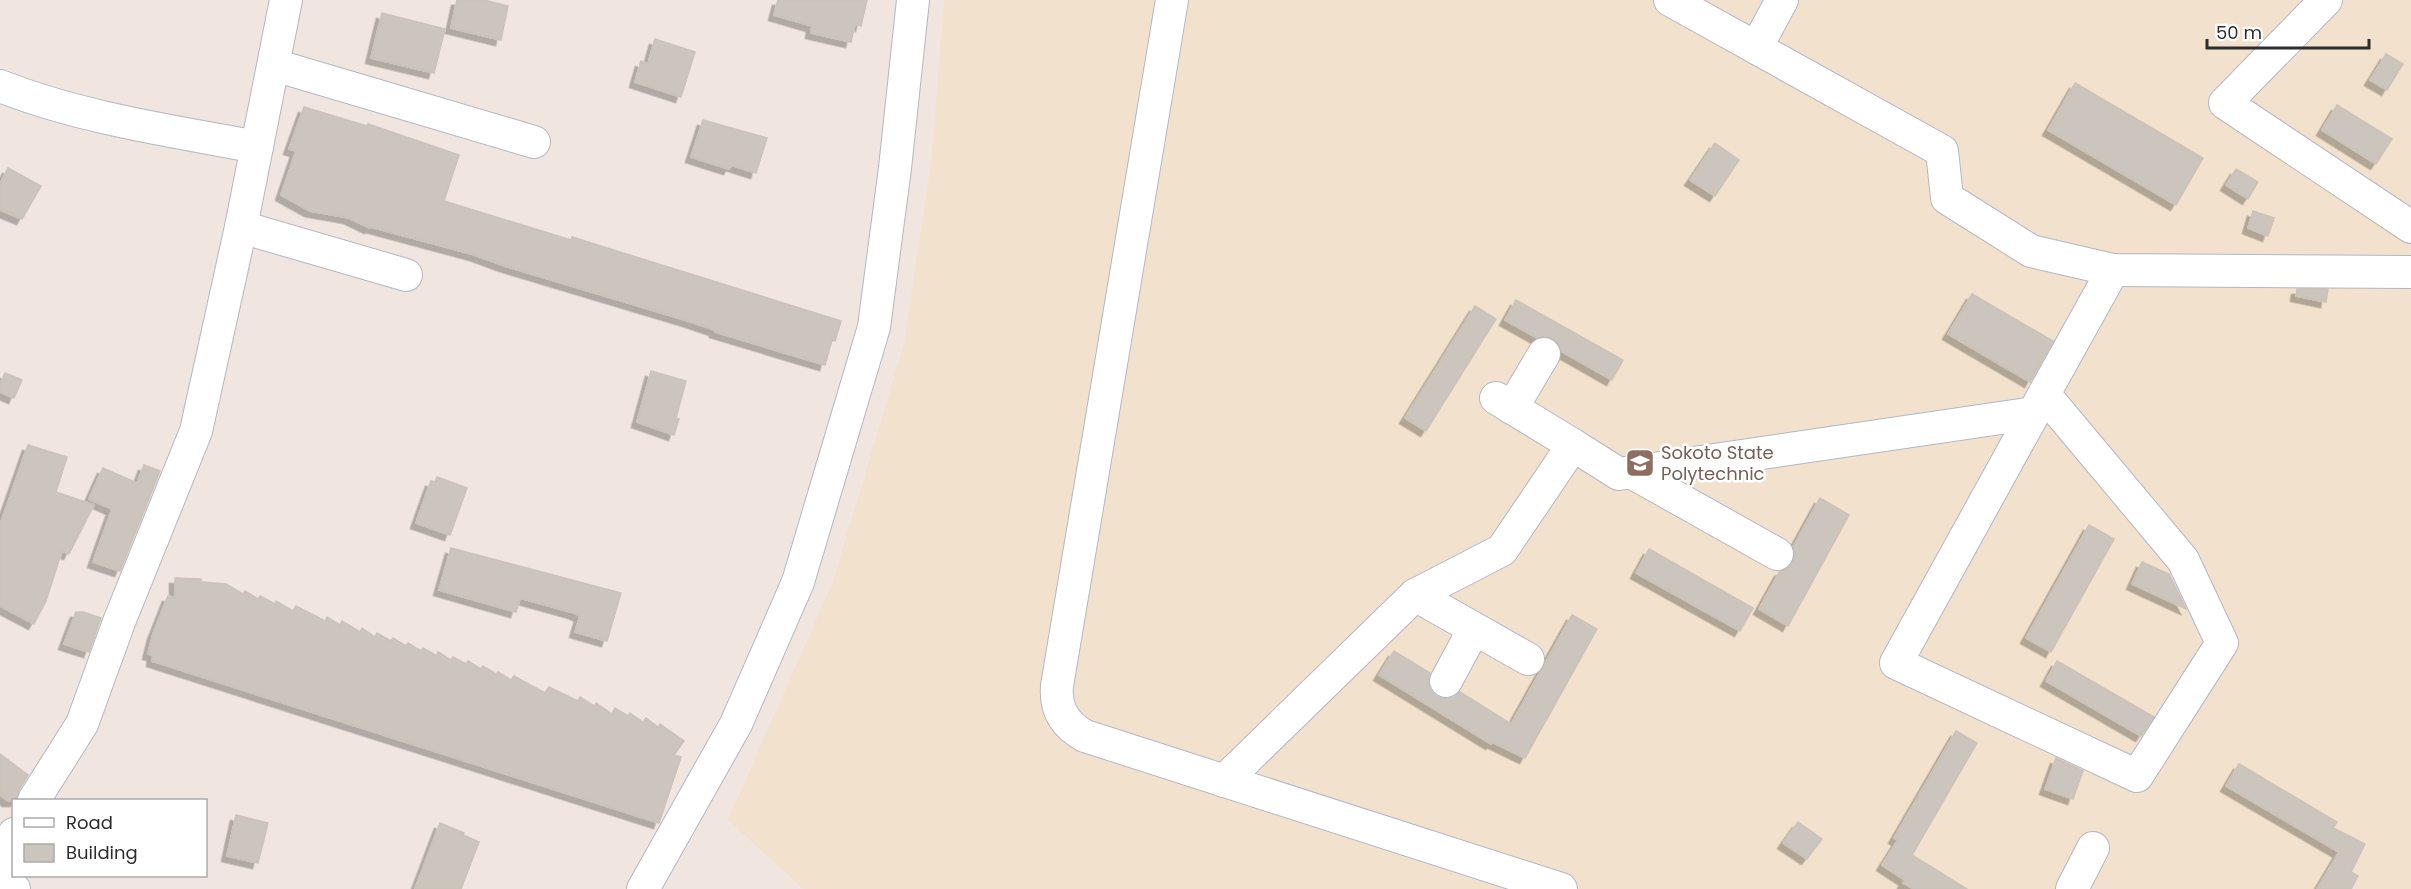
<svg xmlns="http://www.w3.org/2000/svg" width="2411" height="889" viewBox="0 0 2411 889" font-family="Poppins,sans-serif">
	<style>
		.education { fill: #f2e2cd }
		.building { fill: #cbc5bd; stroke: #ccc2b7; stroke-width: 1.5; filter: url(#shadow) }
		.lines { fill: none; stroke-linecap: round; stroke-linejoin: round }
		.minor-casing { stroke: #b2b7c2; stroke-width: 34 }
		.minor { stroke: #fff; stroke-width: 32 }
		.labels { text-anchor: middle; stroke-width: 5; stroke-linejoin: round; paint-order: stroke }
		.education-label { font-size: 18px; fill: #785e54; stroke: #fff; text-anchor: start }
	</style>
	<defs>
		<filter id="shadow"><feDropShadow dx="-5.5" dy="5.5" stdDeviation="0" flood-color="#0004"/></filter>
	</defs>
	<rect width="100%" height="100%" fill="#f0e6df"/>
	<!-- education -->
	<polygon class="education" points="944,0 2411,0 2411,889 803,889 728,820 833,581 904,344 932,155"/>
	<!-- building -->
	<g class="building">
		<polygon points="457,0 484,0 508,6 501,40 451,28"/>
		<polygon points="778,0 867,0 861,26 855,24 851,42 811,33 812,26 774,15"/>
		<polygon points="382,13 445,29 434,73 371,58"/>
		<polygon points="655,39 695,52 681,97 635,82 641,61 648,64"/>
		<polygon points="2386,54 2403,64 2387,90 2370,80"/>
		<polygon points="2075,83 2203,158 2176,205 2048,130"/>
		<polygon points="2337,105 2392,139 2376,164 2322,130"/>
		<polygon points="304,107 367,126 368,124 459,155 444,201 571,240 572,237 841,321 835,341 832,340 825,365 715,332 715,330 685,320 505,266 475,255 371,227 370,228 349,218 310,211 281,195 296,151 289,149"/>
		<polygon points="703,120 767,138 756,173 731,165 729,169 691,157"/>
		<polygon points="1715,143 1739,160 1715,196 1690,180"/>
		<polygon points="8,168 41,186 22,219 0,210 0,184"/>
		<polygon points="2236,169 2258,182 2248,199 2226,185"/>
		<polygon points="2253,211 2274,218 2268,236 2248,228"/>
		<polygon points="2297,289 2328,289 2326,302 2296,296"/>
		<polygon points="1972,294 2053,341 2030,382 1948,334"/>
		<polygon points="1516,300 1623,360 1612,380 1561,351 1559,345 1553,338 1545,336 1537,338 1505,320"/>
		<polygon points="1475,306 1496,319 1426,431 1405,418"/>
		<polygon points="651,371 686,381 676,418 679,419 674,435 637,422"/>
		<polygon points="5,373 22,380 14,398 0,392 0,384"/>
		<polygon points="28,445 67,457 56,492 94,505 69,554 62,551 46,601 34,624 0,606 0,525"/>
		<polygon points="144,465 160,471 120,571 93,562 112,509 89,499 103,468 137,483"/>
		<polygon points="437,477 467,488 450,535 416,523 431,481 435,482"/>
		<polygon points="1820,498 1849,515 1788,626 1759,609 1780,571 1787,569 1793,562 1795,554 1793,547"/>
		<polygon points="2089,525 2114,539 2051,652 2026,638"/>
		<polygon points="451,548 621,593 607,641 575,632 580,616 574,613 520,598 516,612 439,590"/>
		<polygon points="1649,549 1753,608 1740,631 1636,573"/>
		<polygon points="2142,562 2169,574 2186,609 2132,584"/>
		<polygon points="175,578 201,579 201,582 226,584 243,594 245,591 258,599 260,596 275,604 276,601 293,611 296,606 325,621 327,617 340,625 342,621 360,632 362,628 375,637 377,633 391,641 393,638 406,646 408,643 421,651 423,648 437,656 438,652 451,660 453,657 466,664 468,661 481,669 483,666 496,674 498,672 511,680 514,676 545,693 549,687 578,701 580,697 594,706 596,703 612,714 615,708 628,716 630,713 643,722 646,718 658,727 660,724 684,741 674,755 681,757 659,823 152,661 153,655 148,654 153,634 168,596 175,598"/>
		<polygon points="76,612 83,612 101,618 89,652 64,644"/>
		<polygon points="1572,615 1597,629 1525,758 1492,742 1491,744 1379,675 1394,651 1430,673 1428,681 1430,690 1437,697 1447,699 1455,697 1460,692 1511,724"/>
		<polygon points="2057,661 2154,717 2141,736 2046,681"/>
		<polygon points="1956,731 1977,743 1912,855 1967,889 1914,889 1903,883 1905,880 1882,865 1898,840 1894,838"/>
		<polygon points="0,754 28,775 19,790 16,801 8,801 0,795"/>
		<polygon points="2056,758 2083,771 2073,799 2045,789"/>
		<polygon points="2239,764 2337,822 2333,828 2365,844 2351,872 2358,876 2351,889 2317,889 2339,852 2226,786"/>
		<polygon points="236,815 268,823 258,863 227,856"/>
		<polygon points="1798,822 1822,839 1807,859 1783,843"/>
		<polygon points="440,823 464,833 463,835 479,842 461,889 415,889"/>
	</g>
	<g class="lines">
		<!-- minor casing -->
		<g class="minor-casing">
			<g id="minor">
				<path d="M1172 0 1057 686C1055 709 1065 725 1085 736L1561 889"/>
				<polyline points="1670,0 1942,151 1947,198 2031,251 2113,270 2411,272"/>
				<polyline points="2326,0 2225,103 2411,227"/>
				<polyline points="1756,48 1782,0"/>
				<polyline points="274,65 534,142"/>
				<path d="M0 86C81 118 172 131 257 147"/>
				<polyline points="241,227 406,275"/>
				<polyline points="2044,394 2183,560 2222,643 2137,776 1896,663 2034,413 2044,394 2113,270"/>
				<polyline points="1496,398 1573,445"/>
				<polyline points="1512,408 1544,354"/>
				<polyline points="1631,472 1777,554"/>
				<polyline points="1415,595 1528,659"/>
				<polyline points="1446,681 1474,629"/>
				<polyline points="1224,781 1415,595 1502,550 1573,445 1619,474 2034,413"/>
				<polyline points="34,800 82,724 119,622 196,431 241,227 286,0"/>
				<polyline points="0,855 14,834"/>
				<polyline points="0,873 14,889"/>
				<polyline points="643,889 736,724 798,582 874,327 895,168 913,0"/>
				<polyline points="2072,889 2093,848"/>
			</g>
		</g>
		<!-- minor -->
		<use href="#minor" class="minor"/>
	</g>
	<!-- icons -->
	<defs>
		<g id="university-square" transform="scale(1.5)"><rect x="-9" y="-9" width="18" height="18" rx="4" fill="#8d6e63" stroke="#fff"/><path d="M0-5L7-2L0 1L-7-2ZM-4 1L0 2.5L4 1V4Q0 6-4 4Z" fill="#fff"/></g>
	</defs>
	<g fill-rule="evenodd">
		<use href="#university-square" x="1640" y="463"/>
	</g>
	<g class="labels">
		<!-- education labels -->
		<g class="education-label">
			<text x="1661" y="459">Sokoto State<tspan x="1661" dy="21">Polytechnic</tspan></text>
		</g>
	</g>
	<!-- legend -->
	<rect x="12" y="799" width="195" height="78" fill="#ffffff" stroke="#ababab" stroke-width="1.5"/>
	<rect x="24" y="818" width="30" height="9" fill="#ffffff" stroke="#ababab" stroke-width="1.5"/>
	<text x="66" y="829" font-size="18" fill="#2d2d2d">Road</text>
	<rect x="24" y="844" width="30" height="18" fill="#cbc5bd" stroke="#ababab" stroke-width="1.5"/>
	<text x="66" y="859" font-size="18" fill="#2d2d2d">Building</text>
	<!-- scale -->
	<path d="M2207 39v9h162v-9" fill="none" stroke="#2d2d2d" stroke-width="3"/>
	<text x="2216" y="39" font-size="18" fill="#2d2d2d" stroke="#ffffff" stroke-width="4.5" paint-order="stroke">50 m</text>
</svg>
